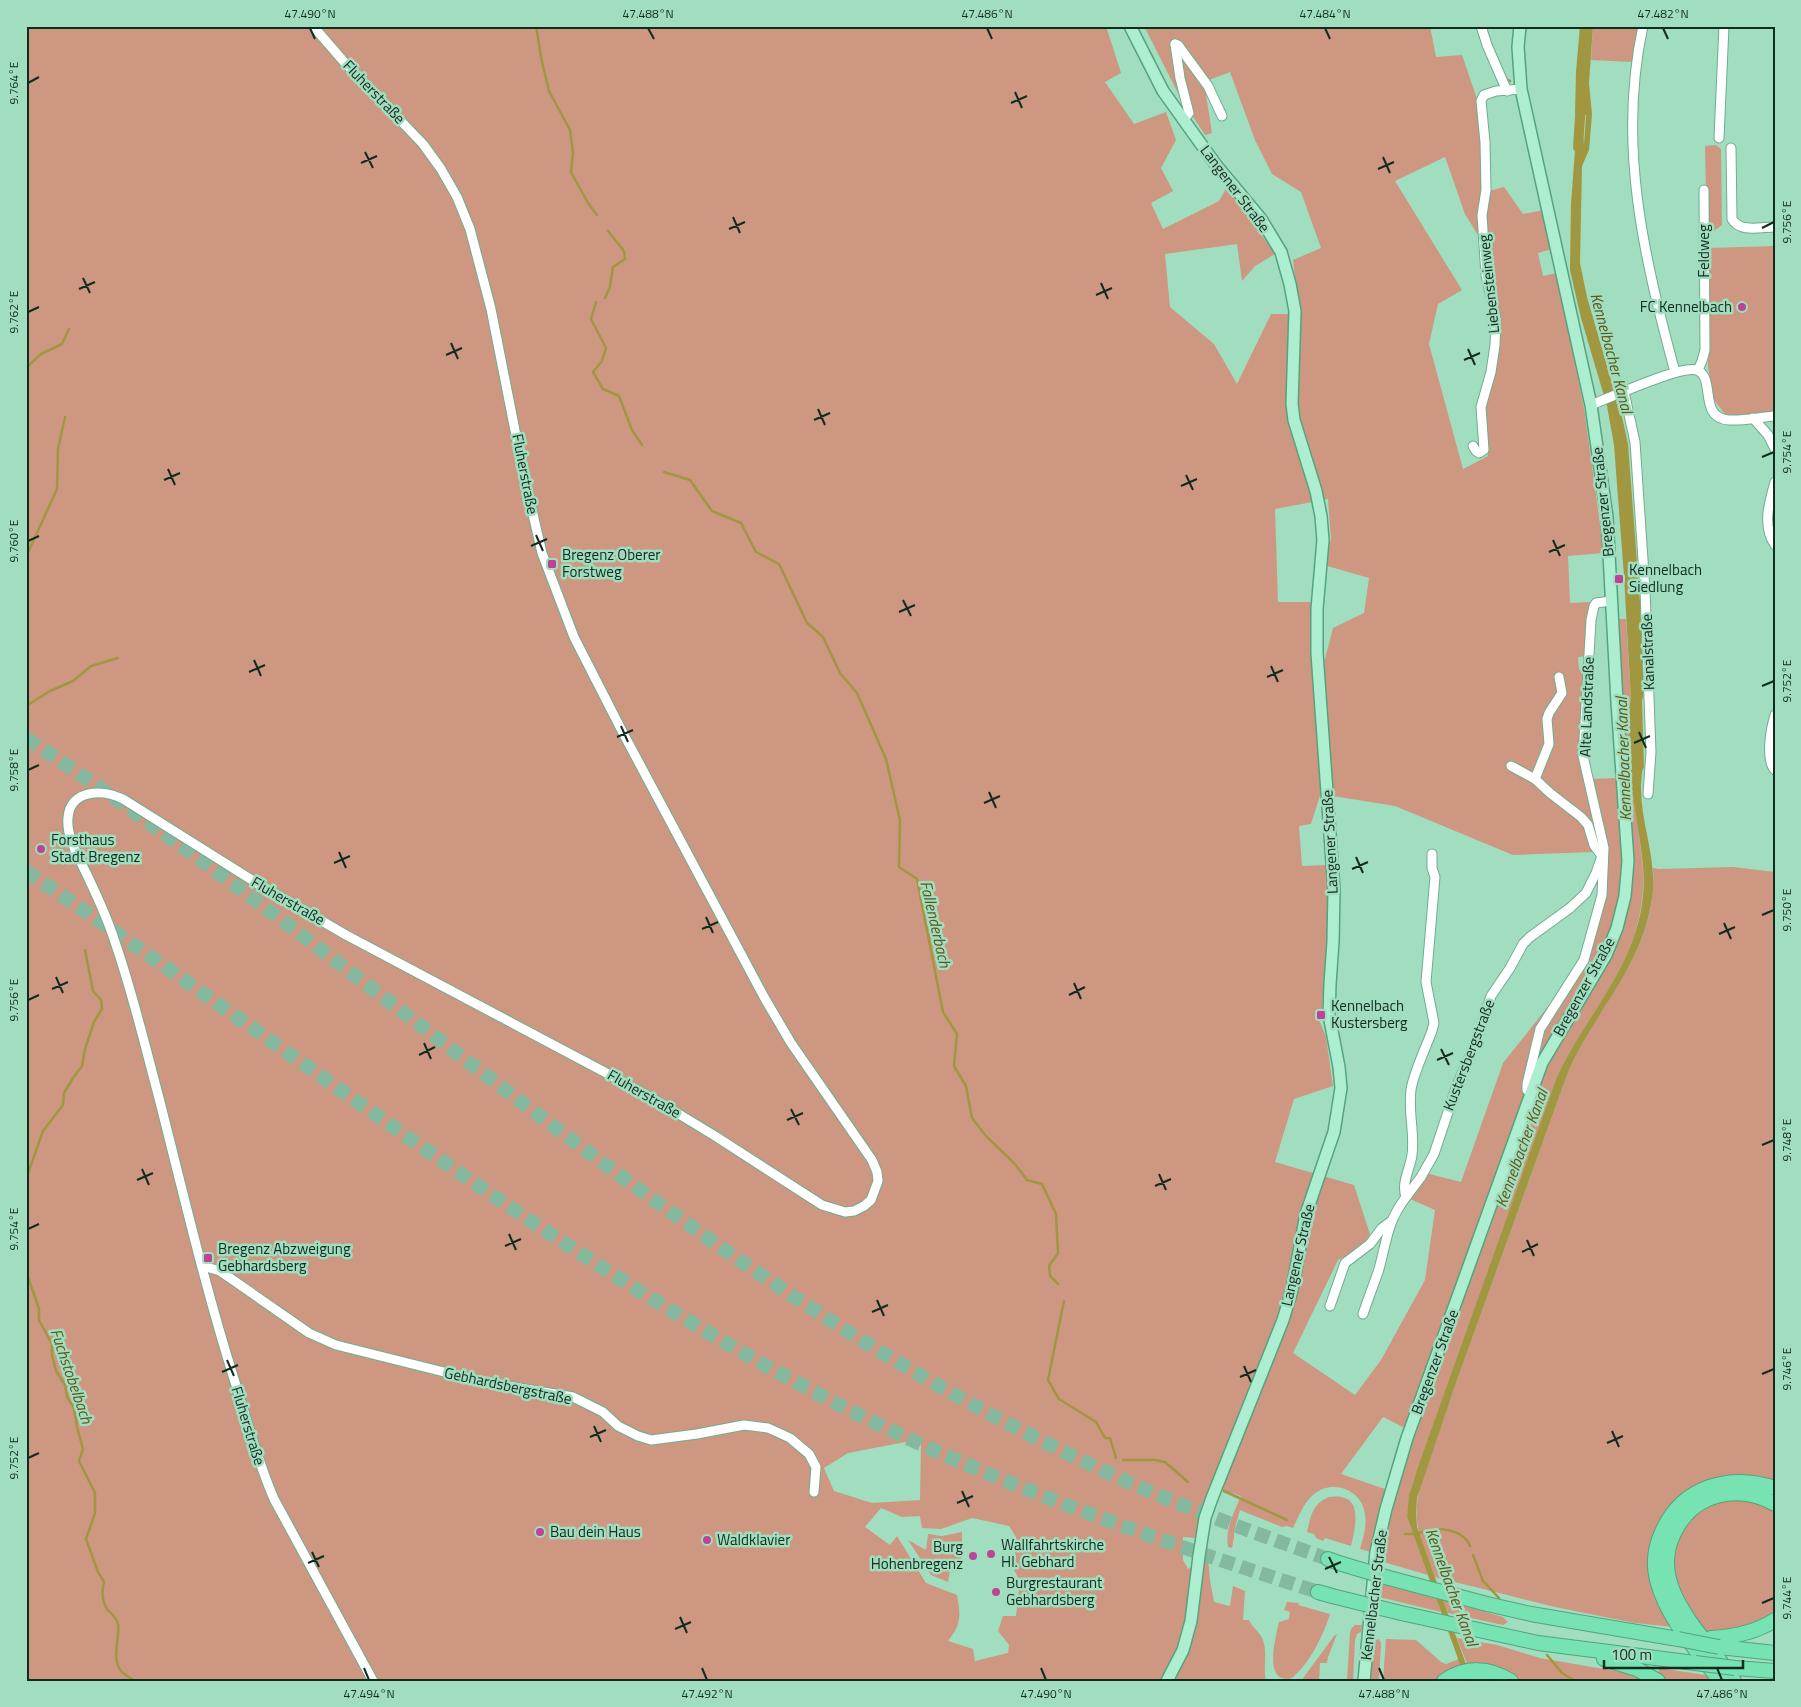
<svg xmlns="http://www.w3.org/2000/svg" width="1801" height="1707" viewBox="0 0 1801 1707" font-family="'Titillium Web',sans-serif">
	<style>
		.green { fill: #ce9781; fill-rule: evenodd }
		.water { fill: #a19741 }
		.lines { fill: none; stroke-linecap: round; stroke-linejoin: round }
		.stream { stroke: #a19741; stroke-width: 2.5 }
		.canal { stroke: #a19741; stroke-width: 10 }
		.highway-tunnel { stroke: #84b99f; stroke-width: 14; stroke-dasharray: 14 7; stroke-linecap: butt }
		.minor-casing { stroke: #72ac90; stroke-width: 11 }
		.major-casing { stroke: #54a37f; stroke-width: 14 }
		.highway-casing { stroke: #54a37f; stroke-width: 16 }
		.minor { stroke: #fff; stroke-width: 9 }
		.major { stroke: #adeed1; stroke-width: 11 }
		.highway { stroke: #77e3b2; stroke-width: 14 }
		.major-bridge-casing { stroke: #54a37f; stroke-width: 14; stroke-linecap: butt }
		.highway-bridge-casing { stroke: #54a37f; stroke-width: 16; stroke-linecap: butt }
		.major-bridge { stroke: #adeed1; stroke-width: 11 }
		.highway-bridge { stroke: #77e3b2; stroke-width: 14 }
		.ticks { fill: none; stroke: #122b1f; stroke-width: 2 }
		.poi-dot { fill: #bd4396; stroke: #a1ddbf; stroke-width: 2 }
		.labels { text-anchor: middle; stroke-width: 5; stroke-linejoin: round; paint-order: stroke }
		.street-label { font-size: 15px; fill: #122b1f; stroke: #a1ddbf }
		.poi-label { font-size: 15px; fill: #122b1f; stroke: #a1ddbf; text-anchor: start }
		.water-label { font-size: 16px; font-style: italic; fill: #5e5716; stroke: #a1ddbf }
		.neatline { fill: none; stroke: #122b1f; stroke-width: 2 }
		.ticks-label { font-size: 12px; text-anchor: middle; fill: #122b1f }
	</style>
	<rect width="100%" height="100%" fill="#a1ddbf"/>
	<!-- green -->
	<g class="green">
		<path d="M26 26H1106L1121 73 1105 82 1134 124 1166 112 1176 140 1161 168 1173 191 1151 203 1163 229 1219 201 1227 187 1275 254 1255 266 1242 281 1237 244 1165 254 1170 307 1214 344 1237 384 1271 314H1299L1293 260 1321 248 1301 192 1272 174 1255 140 1230 72 1204 82 1212 133 1205 135 1179 95 1144 26H1430L1436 57 1462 55 1478 102 1489 191 1504 187 1523 214 1544 210 1552 249 1538 253 1543 276 1557 273 1584 408 1604 553 1568 556 1570 603 1590 602 1587 656 1578 657 1579 669 1585 676 1580 731 1602 849 1594 852 1513 855 1395 806 1333 796 1324 663 1333 628 1364 613 1369 578 1324 565 1331 539 1328 499 1275 509 1278 602H1314L1323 786 1311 824 1299 826 1302 866 1328 865 1330 893 1322 1008 1317 1015 1326 1037 1333 1086 1294 1099 1275 1162 1354 1185 1370 1234 1362 1247 1338 1260 1293 1353 1355 1395 1381 1360 1425 1280 1435 1210 1408 1198 1429 1174 1461 1182 1503 1063 1550 1004 1568 992 1596 920 1604 856 1590 779 1617 778 1623 860 1617 913 1602 953 1538 1059 1407 1429 1383 1417 1341 1474 1388 1490 1371 1552 1360 1549C1363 1538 1367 1527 1365 1515 1363 1490 1332 1478 1313 1495 1303 1504 1299 1516 1293 1528L1287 1526 1282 1527 1240 1510 1234 1531V1537L1232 1548 1228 1547C1225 1528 1234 1513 1241 1496L1210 1486 1199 1523 1196 1538 1183 1537V1560L1188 1569 1208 1558 1210 1580 1214 1602 1230 1606 1233 1586 1245 1591 1243 1620H1249C1253 1629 1263 1634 1264 1644 1267 1656 1263 1668 1266 1681H26ZM1445 157 1465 214 1487 250 1489 274 1499 319 1484 408 1488 456 1463 469 1429 344 1438 304 1462 290 1395 181ZM916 1440 921 1443 920 1500 872 1503 834 1491 824 1468 848 1453ZM881 1508 902 1517 920 1516 922 1528 941 1529 972 1518 1009 1526 1016 1537 1014 1570 1020 1581 1016 1616H1003L998 1631 1009 1645 1008 1653 975 1661 973 1649 948 1641C961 1624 961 1617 957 1595L926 1583 897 1536 890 1545 865 1527Z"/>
		<polygon points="1593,26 1639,26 1632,62 1591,60"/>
		<polygon points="1716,145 1721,149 1722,225 1707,236 1705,146"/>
		<polygon points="1775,246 1775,415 1728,418 1714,400 1708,366 1709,248"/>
		<path d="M1617 619H1626L1631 700 1629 705C1629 736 1629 766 1633 796 1640 851 1652 883 1633 939 1615 989 1578 1030 1556 1079L1411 1488 1407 1517 1428 1575 1380 1561 1404 1464 1544 1070 1621 927 1624 758Z"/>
		<path d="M1733 867 1775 872V1483L1672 1507 1674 1627 1635 1623 1555 1607 1435 1577C1423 1544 1410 1524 1420 1488L1456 1383 1567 1075C1597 1002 1658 955 1653 868L1659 869Z"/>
		<path d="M1329 1497C1364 1492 1356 1524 1351 1546L1325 1538 1323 1541 1316 1538 1314 1534 1307 1532C1311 1516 1312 1504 1329 1497Z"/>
		<path d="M1726 1498 1751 1500 1775 1510V1614C1752 1627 1728 1632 1702 1631L1681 1598 1671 1566 1676 1538 1699 1509Z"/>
		<polygon points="962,1532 962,1557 954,1572 950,1570 948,1582 931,1575 908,1540 926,1550 928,1534 942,1536"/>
		<polygon points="1377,1582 1437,1599 1441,1612 1375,1596"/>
		<polygon points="1443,1600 1503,1617 1508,1622 1503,1625 1448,1613"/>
		<path d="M1287 1602 1299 1603 1298 1605 1330 1614C1323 1636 1310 1663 1292 1678 1262 1686 1276 1636 1279 1622L1289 1619 1290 1612 1284 1610Z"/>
		<polygon points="1355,1625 1362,1625 1361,1632 1357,1634 1355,1640 1353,1681 1347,1681 1350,1633 1351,1629"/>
		<polygon points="1337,1634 1328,1657 1327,1663 1320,1663 1319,1681 1301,1681 1334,1636"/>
		<polygon points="1457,1638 1497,1645 1540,1658 1633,1674 1648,1681 1517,1681 1477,1664 1467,1664"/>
		<polygon points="1379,1639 1381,1643 1379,1681 1368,1681 1373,1641"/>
		<polygon points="1386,1639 1416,1640 1441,1662 1446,1664 1459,1659 1461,1665 1450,1670 1435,1681 1383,1681"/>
		<polygon points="1659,1668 1712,1676 1715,1681 1666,1681 1658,1674"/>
	</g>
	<!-- water -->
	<path class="water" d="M1580 26H1593L1589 83 1592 114 1589 150 1582 166 1580 263 1587 297 1623 421 1628 444 1640 602 1644 692 1642 701 1644 767C1641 772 1642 779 1641 785 1640 823 1658 860 1652 898 1642 970 1593 1012 1567 1075L1456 1383 1417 1498 1416 1513 1417 1527 1472 1681H1466L1407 1517 1409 1495 1418 1467 1556 1079C1578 1030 1615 989 1633 939 1653 884 1640 851 1633 796 1629 766 1629 735 1629 705L1631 700 1624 576 1614 445 1607 406 1581 318 1570 270 1571 204 1576 136H1583L1584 145 1586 115 1575 114 1576 72Z"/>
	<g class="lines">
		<!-- stream -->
		<g class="stream">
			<polyline points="536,26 541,57 549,91 570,130 573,153 571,172 588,203 597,215"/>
			<polyline points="1505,79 1510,81"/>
			<polyline points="605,298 610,287 613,267 625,259 624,251 608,231"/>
			<polyline points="596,302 591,319 606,348 602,361 593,372 603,389 619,396 632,430 642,445"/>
			<polyline points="26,368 41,354 62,344 69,329"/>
			<polyline points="664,472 690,480 712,511 741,523 756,552 779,564 807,623 823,637 840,673 857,693 886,759 900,820 899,867 917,879 943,1012 957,1034 954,1066 966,1086 972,1118 986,1136 1015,1164 1027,1180 1042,1184 1056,1214 1058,1253 1049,1266 1050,1276 1058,1284"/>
			<polyline points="26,557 57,489 58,449 65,417"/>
			<polyline points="26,706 50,691 73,681 91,666 118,658"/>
			<polyline points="26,1179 43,1131 63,1105 64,1093 73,1078 82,1066 85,1049 94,1022 102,1009 101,1000 93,991 85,950"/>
			<path d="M26 1271 39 1309V1320L52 1344V1355L56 1371 65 1385 67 1397 74 1408 77 1427 83 1449 79 1461 95 1493V1513L86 1539 98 1572 104 1582C102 1590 102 1601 107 1609 111 1614 116 1616 118 1624 120 1639 111 1658 121 1671 124 1675 130 1677 134 1681"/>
			<polyline points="1064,1301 1048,1380 1059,1399 1096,1422 1105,1438 1110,1438 1116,1458"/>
			<polyline points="1123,1460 1155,1460 1165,1462 1188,1482"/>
			<polyline points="1224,1491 1287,1520"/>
			<path d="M1440 1529C1451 1530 1465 1533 1470 1546"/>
			<polyline points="1418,1533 1427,1531"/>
			<polyline points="1405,1534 1413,1534"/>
			<polyline points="1473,1555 1483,1581 1499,1598"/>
			<polyline points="1547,1655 1562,1673 1575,1681"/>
		</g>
		<!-- canal -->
		<polyline class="canal" points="1578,147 1581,102"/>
		<!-- highway-tunnel -->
		<g class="highway-tunnel">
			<path d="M26 738C294 915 536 1128 805 1304 916 1377 1032 1440 1153 1493 1210 1517 1269 1538 1328 1559"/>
			<path d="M26 871C146 952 263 1036 382 1119 533 1225 686 1327 851 1411 1003 1487 1157 1540 1318 1592"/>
		</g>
		<!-- minor casing -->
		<g class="minor-casing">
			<g id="minor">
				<path d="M313 26 345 63 423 144 441 169 457 197 470 229 491 309 523 471 542 553 574 637 622 731 764 997 791 1043 872 1160 877 1172 878 1181 871 1200 864 1206 854 1211 845 1212 822 1205 715 1136 664 1105 612 1076 346 935 255 882 123 799C103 789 70 789 68 818 66 838 80 859 88 877 98 898 108 920 115 942 133 994 145 1046 159 1098 183 1192 205 1287 234 1379 247 1420 257 1460 274 1499L373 1681"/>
				<polyline points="1481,26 1487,45 1507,91"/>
				<path d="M1643 26C1617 145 1644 257 1675 372"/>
				<polyline points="1175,44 1178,45 1208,86 1222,116"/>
				<polyline points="1175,44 1180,78 1189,113 1184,120"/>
				<polyline points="1719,138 1724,26"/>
				<path d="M1731 148 1732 219C1740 233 1761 227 1775 227"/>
				<polyline points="1698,370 1702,361 1705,350 1704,190"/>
				<polyline points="1624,392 1635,442 1645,589 1651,752 1648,794"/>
				<path d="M1591 405C1609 398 1681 365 1696 370 1717 376 1697 418 1729 420 1743 421 1760 417 1775 416"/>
				<polyline points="1753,418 1768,435 1775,449"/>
				<polyline points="1473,446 1476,451 1479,453 1484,450 1481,407 1491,372 1495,345 1496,319 1486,275 1482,215 1486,190 1485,142 1481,101 1484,95 1496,91 1521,89"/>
				<path d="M1775 482C1769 503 1762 526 1775 545"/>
				<path d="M1775 715C1771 728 1765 760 1775 770"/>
				<polyline points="1511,766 1535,779 1550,793 1581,817 1588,825 1594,845 1602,856"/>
				<polyline points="1535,779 1549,744 1547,719 1549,713 1562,693 1559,677"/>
				<path d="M1432 854V868L1435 877 1426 982 1434 1023 1432 1031C1426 1047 1413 1074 1411 1090 1408 1112 1415 1134 1412 1155 1410 1169 1401 1183 1406 1197L1421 1177 1434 1154 1457 1085 1476 1042 1491 996 1510 968 1523 944 1530 937 1570 908 1586 893 1596 873 1602 856"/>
				<polyline points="1531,1094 1527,1090 1527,1084 1540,1029 1584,960 1602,895 1604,848 1583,756 1591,620 1594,606 1596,603 1611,601"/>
				<polyline points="203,1266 220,1271 309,1333 336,1345 484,1382 573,1397 603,1412 618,1426 638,1436 651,1440 697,1434 744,1425 768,1428 790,1438 809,1454 816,1467 814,1492"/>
				<polyline points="1330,1306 1345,1263 1370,1244 1382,1228 1390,1222"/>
				<path d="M1363 1314C1368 1299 1374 1284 1379 1269 1387 1240 1387 1222 1406 1197"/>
			</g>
		</g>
		<!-- major casing -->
		<g class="major-casing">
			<g id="major">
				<polyline points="1130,26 1163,91 1216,165 1261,219 1281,252 1290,284 1295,311 1292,404 1294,420 1316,491 1321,516 1323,540 1317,609 1317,653 1334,890 1333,942 1330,984 1329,1015 1339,1067 1341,1088 1334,1132 1306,1214 1292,1290 1283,1320 1212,1498"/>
				<polyline points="1167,1681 1183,1650 1191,1621 1199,1556"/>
				<polyline points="1364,1681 1376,1552 1386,1509 1407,1438 1542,1063 1606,955 1617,928 1625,896 1628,861 1617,702 1607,517 1591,405 1521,89 1518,47 1520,26"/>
			</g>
		</g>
		<!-- highway casing -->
		<g class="highway-casing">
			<g id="highway">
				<polyline points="1328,1559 1342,1564"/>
				<polyline points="1318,1592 1332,1596"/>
				<polyline points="1487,1604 1531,1614 1678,1639"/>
				<polyline points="1401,1613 1538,1643 1695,1663"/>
				<path d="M1711 1638C1733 1637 1756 1632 1775 1620"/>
				<polyline points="1719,1647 1775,1653"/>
				<polyline points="1604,1659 1637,1669 1658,1681"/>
				<polyline points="1735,1668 1775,1671"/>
				<path d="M1444 1681C1466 1666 1489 1667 1511 1681"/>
				<polyline points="1468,1681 1486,1681"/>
				<path d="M1720 1681C1697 1650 1667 1619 1657 1580 1653 1564 1655 1547 1662 1532 1682 1486 1730 1473 1775 1488"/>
				<path d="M1734 1681C1708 1638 1646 1589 1674 1533 1680 1521 1689 1509 1702 1502 1725 1489 1752 1491 1775 1504"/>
			</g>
		</g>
		<!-- minor -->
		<use href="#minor" class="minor"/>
		<!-- major -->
		<use href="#major" class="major"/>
		<!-- highway -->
		<use href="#highway" class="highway"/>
		<!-- major-bridge casing -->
		<g class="major-bridge-casing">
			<polyline id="major-bridge" points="1199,1556 1205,1518 1212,1498"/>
		</g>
		<!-- highway-bridge casing -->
		<g class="highway-bridge-casing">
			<g id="highway-bridge">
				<polyline points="1342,1564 1389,1578 1487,1604"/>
				<polyline points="1332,1596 1401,1613"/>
				<polyline points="1678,1639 1719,1647"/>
				<polyline points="1695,1663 1735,1668"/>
			</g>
		</g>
		<!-- major-bridge -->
		<use href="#major-bridge" class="major-bridge"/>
		<!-- highway-bridge -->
		<use href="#highway-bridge" class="highway-bridge"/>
	</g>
	<!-- ticks -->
	<path class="ticks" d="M310 28 315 39M648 28 654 39M987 28 992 39M1325 28 1330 39M1663 28 1668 39M28 83 39 77M1015 92 1022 108M1011 103 1027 96M365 152 373 168M1383 157 1390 173M361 163 377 156M1378 169 1394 162M733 217 740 233M1762 228 1774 222M729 229 745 222M83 278 90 293M1101 283 1108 299M79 289 95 282M1096 295 1112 288M28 312 39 307M451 343 458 359M1468 349 1475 365M446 355 462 348M1464 360 1480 353M818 409 825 425M814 420 830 413M1762 457 1774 452M168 469 175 485M1186 475 1193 490M164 480 180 473M1181 486 1197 479M536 535 543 551M1553 540 1560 556M28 541 39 536M531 546 547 539M1549 552 1565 545M903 600 911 616M899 612 915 605M254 660 261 676M1271 666 1278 682M249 672 265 665M1267 677 1283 670M1762 686 1774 681M621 726 628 742M1639 732 1646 748M617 737 633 730M1634 743 1650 736M28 770 39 765M989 792 996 808M984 803 1000 796M339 852 346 868M1356 857 1363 873M334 863 350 856M1352 869 1368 862M1762 915 1774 910M706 917 713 933M1724 923 1731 939M702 929 718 922M1719 934 1735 927M56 977 63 993M1074 983 1081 999M52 989 68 982M1069 995 1085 987M28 1000 39 995M424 1043 431 1059M1441 1049 1449 1065M419 1055 435 1047M1437 1060 1453 1053M791 1109 799 1125M787 1120 803 1113M1762 1145 1774 1140M142 1169 149 1185M1159 1174 1166 1190M137 1180 153 1173M1155 1186 1171 1179M28 1229 39 1224M509 1234 516 1250M1527 1240 1534 1256M505 1246 521 1239M1522 1252 1538 1244M877 1300 884 1316M872 1312 888 1305M227 1360 234 1376M1244 1366 1251 1382M222 1372 238 1365M1762 1374 1774 1369M1240 1377 1256 1370M594 1426 601 1442M1612 1431 1619 1447M590 1437 606 1430M1607 1443 1623 1436M28 1458 39 1453M962 1491 969 1507M957 1503 973 1496M312 1552 319 1567M1329 1557 1337 1573M308 1563 324 1556M1325 1569 1341 1562M1762 1603 1774 1598M680 1617 687 1633M675 1629 691 1622M364 1668 369 1680M702 1668 707 1680M1041 1668 1046 1680M1379 1668 1384 1680M1717 1668 1722 1680"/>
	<!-- markers -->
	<g class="poi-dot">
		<circle cx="1742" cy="307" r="5"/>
		<rect x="547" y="559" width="10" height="10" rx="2.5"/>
		<rect x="1614" y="574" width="10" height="10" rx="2.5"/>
		<circle cx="41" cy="849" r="5"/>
		<rect x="1316" y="1010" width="10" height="10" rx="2.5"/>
		<rect x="203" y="1253" width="10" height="10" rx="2.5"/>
		<circle cx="540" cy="1532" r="5"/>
		<circle cx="707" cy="1540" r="5"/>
		<circle cx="991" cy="1554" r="5"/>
		<circle cx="973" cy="1556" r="5"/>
		<circle cx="996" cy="1592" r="5"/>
	</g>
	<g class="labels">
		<!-- street labels -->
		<g class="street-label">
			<text transform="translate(374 92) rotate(46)" y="5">Fluherstraße</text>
			<text transform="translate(1235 189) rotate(53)" y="5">Langener Straße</text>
			<text transform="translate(1704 251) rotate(-90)" y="5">Feldweg</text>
			<text transform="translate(1489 284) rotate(-96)" y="5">Liebensteinweg</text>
			<text transform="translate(525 474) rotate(79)" y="5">Fluherstraße</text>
			<text transform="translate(1603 502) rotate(-96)" y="5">Bregenzer Straße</text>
			<text transform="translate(1648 652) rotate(-92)" y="5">Kanalstraße</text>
			<text transform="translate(1587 707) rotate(-88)" y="5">Alte Landstraße</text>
			<text transform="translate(1330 842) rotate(-93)" y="5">Langener Straße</text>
			<text transform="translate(288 901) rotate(30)" y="5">Fluherstraße</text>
			<text transform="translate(1584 987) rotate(-61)" y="5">Bregenzer Straße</text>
			<text transform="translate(1469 1055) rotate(-69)" y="5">Kustersbergstraße</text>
			<text transform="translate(644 1094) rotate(30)" y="5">Fluherstraße</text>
			<text transform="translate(1298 1255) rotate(-77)" y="5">Langener Straße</text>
			<text transform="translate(1435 1362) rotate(-70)" y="5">Bregenzer Straße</text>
			<text transform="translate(508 1386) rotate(12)" y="5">Gebhardsbergstraße</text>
			<text transform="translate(248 1426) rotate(73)" y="5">Fluherstraße</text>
			<text transform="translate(1374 1595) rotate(-83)" y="5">Kennelbacher Straße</text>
		</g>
		<!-- poi labels -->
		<g class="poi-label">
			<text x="1732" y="312" text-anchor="end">FC Kennelbach</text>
			<text x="562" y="560">Bregenz Oberer<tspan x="562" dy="17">Forstweg</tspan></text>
			<text x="1629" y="575">Kennelbach<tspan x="1629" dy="17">Siedlung</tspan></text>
			<text x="51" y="845">Forsthaus<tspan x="51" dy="17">Stadt Bregenz</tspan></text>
			<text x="1331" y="1011">Kennelbach<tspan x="1331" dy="17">Kustersberg</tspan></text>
			<text x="218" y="1254">Bregenz Abzweigung<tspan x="218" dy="17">Gebhardsberg</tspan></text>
			<text x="550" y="1537">Bau dein Haus</text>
			<text x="717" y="1545">Waldklavier</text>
			<text x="1001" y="1550">Wallfahrtskirche<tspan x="1001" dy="17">Hl. Gebhard</tspan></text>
			<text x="963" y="1552" text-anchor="end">Burg<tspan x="963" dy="17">Hohenbregenz</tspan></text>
			<text x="1006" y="1588">Burgrestaurant<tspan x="1006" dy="17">Gebhardsberg</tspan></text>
		</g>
		<!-- water labels -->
		<g class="water-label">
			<text transform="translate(1612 353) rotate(75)" y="6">Kennelbacher Kanal</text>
			<text transform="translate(1623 759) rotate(-92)" y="6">Kennelbacher Kanal</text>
			<text transform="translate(936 924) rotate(77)" y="6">Fallenderbach</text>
			<text transform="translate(1521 1148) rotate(-70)" y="6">Kennelbacher Kanal</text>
			<text transform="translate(72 1376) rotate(71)" y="6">Fuchstobelbach</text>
			<text transform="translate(1452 1587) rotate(70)" y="6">Kennelbacher Kanal</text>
		</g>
	</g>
	<!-- border -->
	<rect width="1801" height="1707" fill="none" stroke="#a1ddbf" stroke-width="55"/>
	<!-- scale -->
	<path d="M1604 1660v8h139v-8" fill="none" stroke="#122b1f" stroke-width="2.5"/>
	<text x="1611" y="1660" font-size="15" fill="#122b1f" stroke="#a1ddbf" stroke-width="4" paint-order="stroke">100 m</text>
	<rect x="28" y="28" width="1746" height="1652" class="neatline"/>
	<g class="ticks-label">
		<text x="310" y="18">47.490°N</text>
		<text x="648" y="18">47.488°N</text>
		<text x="987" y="18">47.486°N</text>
		<text x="1325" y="18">47.484°N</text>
		<text x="1663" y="18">47.482°N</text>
		<text transform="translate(14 83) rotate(-90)" y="4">9.764°E</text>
		<text transform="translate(1787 222) rotate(-90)" y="4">9.756°E</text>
		<text transform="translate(14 312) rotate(-90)" y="4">9.762°E</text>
		<text transform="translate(1787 452) rotate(-90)" y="4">9.754°E</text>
		<text transform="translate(14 541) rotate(-90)" y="4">9.760°E</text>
		<text transform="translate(1787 681) rotate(-90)" y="4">9.752°E</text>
		<text transform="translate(14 770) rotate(-90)" y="4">9.758°E</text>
		<text transform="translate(1787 910) rotate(-90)" y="4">9.750°E</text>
		<text transform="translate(14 1000) rotate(-90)" y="4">9.756°E</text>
		<text transform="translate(1787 1140) rotate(-90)" y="4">9.748°E</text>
		<text transform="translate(14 1229) rotate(-90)" y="4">9.754°E</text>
		<text transform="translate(1787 1369) rotate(-90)" y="4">9.746°E</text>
		<text transform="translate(14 1458) rotate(-90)" y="4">9.752°E</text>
		<text transform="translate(1787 1598) rotate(-90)" y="4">9.744°E</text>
		<text x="369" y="1698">47.494°N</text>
		<text x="707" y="1698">47.492°N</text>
		<text x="1046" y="1698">47.490°N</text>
		<text x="1384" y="1698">47.488°N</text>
		<text x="1722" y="1698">47.486°N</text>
	</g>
</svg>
